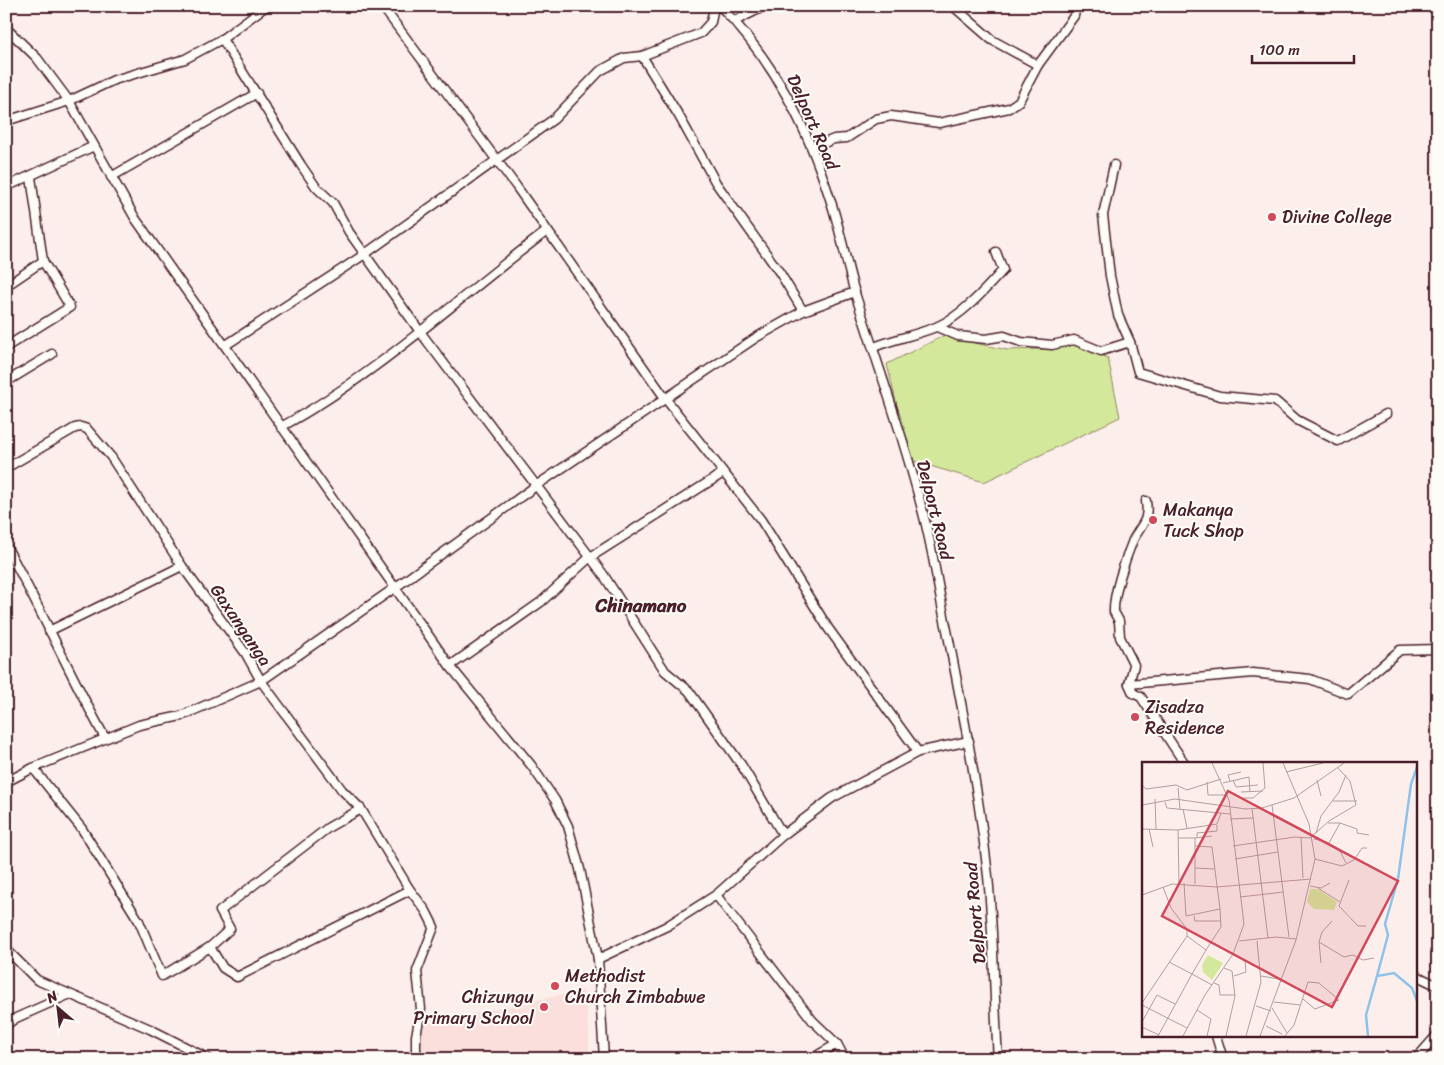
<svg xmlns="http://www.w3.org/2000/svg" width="1444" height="1065" viewBox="0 0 1444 1065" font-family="Sriracha,sans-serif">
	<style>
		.built { fill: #fadfdc }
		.green { fill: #d4e89c; stroke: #8f8464 }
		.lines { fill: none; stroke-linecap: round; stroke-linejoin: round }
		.stream { stroke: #72819e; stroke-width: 2 }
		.minor-casing { stroke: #4a1f2b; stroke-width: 11 }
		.minor { stroke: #fdfcf7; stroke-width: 8 }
		.poi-dot { fill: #d1495b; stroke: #fdfcf7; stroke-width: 2 }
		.labels { text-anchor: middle; stroke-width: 4; stroke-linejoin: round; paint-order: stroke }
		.street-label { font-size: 18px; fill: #4a1f2b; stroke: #fdfcf7 }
		.poi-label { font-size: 18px; fill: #4a1f2b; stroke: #fdfcf7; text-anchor: start }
		.neighbourhood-label { font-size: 19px; font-weight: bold; fill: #4a1f2b; stroke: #fdfcf7 }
		.inset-river { fill: none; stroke: #8dc2ea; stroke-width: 2.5 }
		.inset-road { fill: none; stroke: #b59c9e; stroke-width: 1 }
		.view { fill: #d1495b; fill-opacity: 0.15; stroke: #d1495b; stroke-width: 2.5 }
		.inset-edge { fill: none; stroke: #4a1f2b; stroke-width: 2.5 }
	</style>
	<rect width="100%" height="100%" fill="#fcefeb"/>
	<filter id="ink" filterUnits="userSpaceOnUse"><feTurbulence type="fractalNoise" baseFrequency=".02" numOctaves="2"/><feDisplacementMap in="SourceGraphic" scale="10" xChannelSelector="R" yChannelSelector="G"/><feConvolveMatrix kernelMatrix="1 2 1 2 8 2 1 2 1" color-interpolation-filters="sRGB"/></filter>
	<g filter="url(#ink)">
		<!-- built -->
		<polygon class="built" points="584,990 589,1032 589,1059 420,1059 421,1025"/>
		<!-- green -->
		<polygon class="green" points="943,336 1007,350 1042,349 1074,344 1108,358 1120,417 984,482 910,460 887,364"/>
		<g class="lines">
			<!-- stream -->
			<polyline class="stream" points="1437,6 1438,9"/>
			<!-- minor casing -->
			<g class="minor-casing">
				<g id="minor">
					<polyline points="382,6 516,186 665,398 761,520 828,628 918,752"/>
					<path d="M720 6C775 62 808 128 831 202 841 232 846 263 855 293 879 369 906 444 925 521 934 557 939 594 947 630 963 712 979 793 988 876 994 937 994 998 998 1059"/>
					<polyline points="953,6 992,40 1038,65"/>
					<polyline points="735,21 765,6"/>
					<polyline points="6,28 37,58 69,101 135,218 450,666 531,765 555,800 568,826 580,869 598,959 604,1059"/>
					<polyline points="222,39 301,165 316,187 333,203 349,232 421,333 603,574 665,671 689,691 742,766 783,835"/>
					<polyline points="642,56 679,116 716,183 780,273 803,311"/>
					<polyline points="6,121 69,101 114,80 185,59 222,39 266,6"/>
					<polyline points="812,148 834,139 847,138 876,119 891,116 939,123 1009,108 1019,101 1038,65 1074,16 1076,6"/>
					<polyline points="1114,165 1103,215 1110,276 1118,315 1130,342 1138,372 1220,396 1275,401 1297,420 1338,441 1386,414"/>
					<polyline points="111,177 257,93"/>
					<polyline points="6,187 94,146"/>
					<polyline points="6,286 43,261 31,177"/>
					<polyline points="937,327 958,336 986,339 1004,336 1021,342 1052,345 1074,340 1101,351 1130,342"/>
					<polyline points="226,345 365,254 554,119 600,71 624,58 642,56 701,33 711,22 714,6"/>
					<polyline points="6,347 70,307 43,261"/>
					<path d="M874 347C894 339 916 335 936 327 961 317 985 290 1003 270L996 252"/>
					<polyline points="6,382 52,354"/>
					<path d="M281 427C378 374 459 297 547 231"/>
					<polyline points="6,468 75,428 81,427 87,429 111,457 182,566 246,654 261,681 342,790 361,809 410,890 426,911 434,927 417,971 421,1009 416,1036 416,1059"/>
					<path d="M1146 501C1149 522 1142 523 1133 540 1126 557 1113 594 1114 612L1119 621 1120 637 1134 665 1129 684 1133 693 1141 697 1185 764"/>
					<path d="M6 546C41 609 70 675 105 738"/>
					<polyline points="49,631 182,566"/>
					<polyline points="450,666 541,602 589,558 723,473"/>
					<polyline points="1129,684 1253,673 1310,679 1348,694 1400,650 1438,649"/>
					<polyline points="33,768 82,829 139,921 162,976 210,947 230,929 220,911 329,827 361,809"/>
					<polyline points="6,782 33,768 139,725 181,716 261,681 396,587 537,485 757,337 803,311 855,292"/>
					<polyline points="716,895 813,1021 837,1044 845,1059"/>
					<polyline points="210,947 223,968 237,977 410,890"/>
					<polyline points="6,949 37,980 150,1029 209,1059"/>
					<polyline points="598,959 667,926 716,895 783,835 832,798 918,752 969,741"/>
					<polyline points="1415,975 1438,986"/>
					<polyline points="6,1025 16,1018 68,995"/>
					<polyline points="1216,1036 1223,1059"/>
					<polyline points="811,1059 837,1044"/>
					<polyline points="1416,1059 1438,1034"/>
				</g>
			</g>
			<!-- minor -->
			<use href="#minor" class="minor"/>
		</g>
	</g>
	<!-- markers -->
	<g class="poi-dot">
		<circle cx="1272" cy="217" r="5"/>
		<circle cx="1153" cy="520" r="5"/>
		<circle cx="1135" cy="717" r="5"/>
		<circle cx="555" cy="986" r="5"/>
		<circle cx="544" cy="1007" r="5"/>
	</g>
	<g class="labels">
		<!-- street labels -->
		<g class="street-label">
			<text transform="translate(813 122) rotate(66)" y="6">Delport Road</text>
			<text transform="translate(935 510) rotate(76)" y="6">Delport Road</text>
			<text transform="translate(241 625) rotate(56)" y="6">Gaxanganga</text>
			<text transform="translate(975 913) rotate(-95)" y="6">Delport Road</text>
		</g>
		<!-- poi labels -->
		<g class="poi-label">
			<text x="1282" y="223">Divine College</text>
			<text x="1163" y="516">Makanya<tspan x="1163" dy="21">Tuck Shop</tspan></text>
			<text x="1145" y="713">Zisadza<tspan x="1145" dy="21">Residence</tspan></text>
			<text x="565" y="982">Methodist<tspan x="565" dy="21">Church Zimbabwe</tspan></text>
			<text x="534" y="1003" text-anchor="end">Chizungu<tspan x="534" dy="21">Primary School</tspan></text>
		</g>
		<!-- neighbourhood labels -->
		<g class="neighbourhood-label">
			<text x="641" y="612">Chinamano</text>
		</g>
	</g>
	<!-- overview -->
	<g transform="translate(1142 762)">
		<rect width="275" height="275" fill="#fcefeb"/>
		<path d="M168 127H176L191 137 195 140 192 148 172 147 165 140ZM66 193 81 201 70 218 61 210 60 203Z" fill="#d4e89c"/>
		<path class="inset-river" d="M235 214 246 173 243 162 256 117 269 22 275 5M226 274 224 253 235 214 252 211 270 226 275 239"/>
		<path class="inset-road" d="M144 10 181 1M91 18 94 25 116 23M175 18 179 34M88 19 86 13 99 10M65 20 66 33H85M81 21 107 15 108 30M0 23 4 27 34 23 45 28 79 17M36 26 38 47M99 30 121 29M101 36H111L123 26 121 1M13 37 14 67M191 39H215M23 40 25 46 88 52M0 43 33 37 104 47 120 46 152 36 202 1M130 43 147 175M41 47 45 66M110 47 126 176M88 57 111 56M186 61H198L215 67V71L227 73M0 67 36 68 37 121M7 67 11 85M36 68 75 62 79 51M174 71 179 54 197 30 204 13M55 75V71L75 69V63M159 75 161 116M36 76H53M172 77 185 80 197 87 204 101M187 81 198 61M53 84 70 85 78 147 79 165 64 188M91 84 153 75 168 76 187 59 214 43 208 19 196 6M93 97 136 90M173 97 200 104 212 98 220 86H225M53 106 72 107M207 118 197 144 216 164H224M42 121 44 154 78 147M53 122V76L70 74M168 124 179 126 188 121M176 126 198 140M0 133 30 122 75 125 169 117M98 135 142 130M52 154 53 159H79M45 174 64 188 50 212 70 223M97 179 134 175 154 177M177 180 202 195 211 193 221 198 232 196M179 201 177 180 180 170 190 159M82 206 90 209 93 234 84 274M92 214 104 210 103 199M119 214 137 217M72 221 77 223 78 233H93M132 240 158 243M0 241 45 174V167L29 146 21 125M0 243 45 266M114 244 129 249M130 246 145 271M55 248 69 257 65 274M0 260 15 233 33 242M124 264 140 272M0 265 17 273M16 274 50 212 27 200M41 274 63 233 91 192 102 162 87 38 70 1M104 274 119 220 115 179M118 274 154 178 173 97 167 62 141 1M143 274 152 263 166 220 177 221 197 238 173 247 161 237"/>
		<path class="view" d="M86 29 256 119 190 245 20 154Z"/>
		<rect width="275" height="275" class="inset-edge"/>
	</g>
	<!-- margin -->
	<rect width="1444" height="1065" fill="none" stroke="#fdfcf7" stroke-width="25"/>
	<rect x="12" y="12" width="1419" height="1040" fill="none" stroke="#4a1f2b" stroke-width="2" filter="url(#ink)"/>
	<!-- north arrow -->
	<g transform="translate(58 1008) rotate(332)" stroke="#fdfcf7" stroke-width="4" paint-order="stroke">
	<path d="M0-4L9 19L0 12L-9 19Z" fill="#4a1f2b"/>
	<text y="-8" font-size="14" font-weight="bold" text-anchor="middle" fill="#4a1f2b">N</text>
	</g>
	<!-- scale -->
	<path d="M1252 55v8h102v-8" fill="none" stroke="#4a1f2b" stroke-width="2.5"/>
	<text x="1259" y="55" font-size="15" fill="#4a1f2b" stroke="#fdfcf7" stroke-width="4" paint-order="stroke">100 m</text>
</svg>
